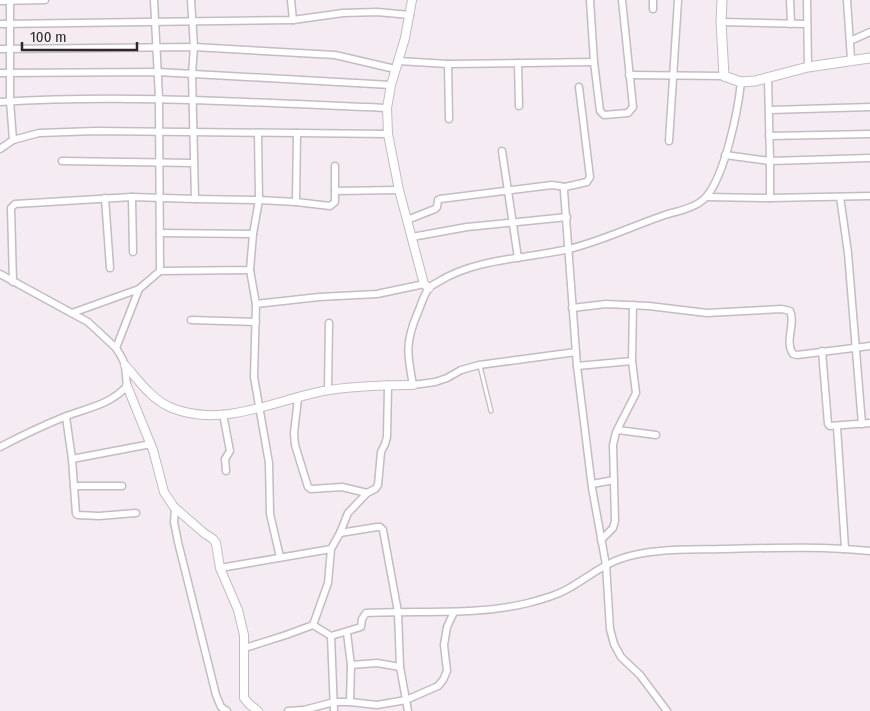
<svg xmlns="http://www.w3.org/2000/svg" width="870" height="711" viewBox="0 0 870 711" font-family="'Fira Sans Condensed',sans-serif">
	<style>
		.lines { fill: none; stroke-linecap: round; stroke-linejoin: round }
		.service-casing { stroke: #c4bbc3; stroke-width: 5.5 }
		.minor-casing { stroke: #c4bbc3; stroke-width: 9 }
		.tertiary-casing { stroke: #c4bbc3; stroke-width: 10 }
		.secondary-casing { stroke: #c4bbc3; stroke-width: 11 }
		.service { stroke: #fff; stroke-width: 3 }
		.minor { stroke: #fff; stroke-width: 6 }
		.tertiary { stroke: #fff; stroke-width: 8 }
		.secondary { stroke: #fff; stroke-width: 9 }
	</style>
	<rect width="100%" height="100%" fill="#f5ebf3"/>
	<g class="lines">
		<!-- service casing -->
		<g class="service-casing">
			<polyline id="service" points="480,366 491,411"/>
		</g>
		<!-- minor casing -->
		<g class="minor-casing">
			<g id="minor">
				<polyline points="10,0 10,101 13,140"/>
				<polyline points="291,0 293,20"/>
				<polyline points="590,0 594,62 600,111 604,115 628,113 633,107 622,0"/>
				<polyline points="790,0 791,24"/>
				<polyline points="807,0 808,67"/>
				<polyline points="847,0 851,59"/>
				<polyline points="0,1 45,0"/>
				<polyline points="653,9 653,0"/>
				<polyline points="721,22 806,24"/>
				<polyline points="0,24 293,20 343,13 377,12 410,15"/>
				<polyline points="850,41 870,32"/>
				<polyline points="0,49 194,47 335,55 395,69"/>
				<polyline points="398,61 448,64 594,62"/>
				<polyline points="518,63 519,106"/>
				<polyline points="448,64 449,119"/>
				<polyline points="0,73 158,72 391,85"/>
				<polyline points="629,75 724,76"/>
				<polyline points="768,78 770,161 870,158"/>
				<polyline points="579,87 590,177 587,182 565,187 564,191 577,366 592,488 606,565 610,629 614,644 621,657 640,675 667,711"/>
				<path d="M0 102C129 94 258 103 387 108"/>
				<polyline points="770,110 870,107"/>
				<polyline points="258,133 259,200 296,202 330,206 335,202 335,191 399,190"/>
				<polyline points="769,136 870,134"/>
				<polyline points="669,141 678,0"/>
				<polyline points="0,149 13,140 39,133 96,131 388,134"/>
				<polyline points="502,151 518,258"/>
				<polyline points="725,155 770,161 770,198"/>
				<polyline points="62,161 193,163"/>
				<polyline points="335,191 335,166"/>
				<polyline points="132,197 133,252"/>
				<polyline points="706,197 770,198 870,196"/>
				<polyline points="840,197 848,253 862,424"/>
				<polyline points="105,198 110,268"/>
				<polyline points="296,202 297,133"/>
				<polyline points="407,220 435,209 437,207 438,200 440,199 552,185 565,187"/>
				<polyline points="160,233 253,234"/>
				<polyline points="412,237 467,227 567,217"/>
				<polyline points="250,270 256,304 254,377 269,463 270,514 280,557"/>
				<polyline points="160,271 250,270 253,234 259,200 195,199"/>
				<path d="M0 274 88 322 116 348 122 358 125 365 127 386C110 405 87 408 64 417 42 426 21 436 0 447"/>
				<polyline points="13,282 11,208 15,204 132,197 195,199 192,74 194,47 191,0"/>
				<polyline points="256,304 319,297 377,294 424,284"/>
				<path d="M572 308 606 304 649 306 707 313 782 309 790 311C796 324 784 341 793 354L797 355 870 346"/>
				<polyline points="72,313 139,289 160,271 159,98 154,0"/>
				<polyline points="191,320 256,322"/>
				<polyline points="116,348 139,289"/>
				<polyline points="822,351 828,424 830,426 870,423"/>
				<path d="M576 352 479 365 461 370 447 378 435 382 413 385C407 354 405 342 418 312 421 305 424 294 429 288 430 286 435 284 438 282 476 258 526 259 569 249 602 241 630 227 662 216 676 211 695 209 706 197 725 175 738 111 741 82"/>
				<polyline points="577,366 632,361"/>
				<polyline points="328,390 329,323"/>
				<polyline points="298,398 294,433 295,445 308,487 311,489 342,487 367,493"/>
				<polyline points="223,414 230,451 225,459 226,471"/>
				<polyline points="66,417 72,459 76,514 78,515 99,516 136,513"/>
				<polyline points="837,427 845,548"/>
				<polyline points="618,430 656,435"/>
				<polyline points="72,459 151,444"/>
				<polyline points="592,484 614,480"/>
				<polyline points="74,486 122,486"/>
				<polyline points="175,509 174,522 178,542 216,695 221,707 227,711"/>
				<polyline points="340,533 377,527 380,527 383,530 398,612 400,667 408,711"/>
				<polyline points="601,540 613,528 615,521 613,445 616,432 636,393 632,361 633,305"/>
				<polyline points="220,568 331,549"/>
				<path d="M313 625 331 636 361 627 362 619 366 613C420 610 475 616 528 603 543 599 558 595 571 587 587 578 602 565 620 559 649 548 691 550 722 549 771 548 821 546 870 551"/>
				<polyline points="347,633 351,665 350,702"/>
				<polyline points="331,636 334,711"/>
				<polyline points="245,648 286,635 313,625 328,583 331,549 340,533 348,513 367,493 375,489 378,485 381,452 385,444 387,437 388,385"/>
				<polyline points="351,665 377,663 400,667"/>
				<polyline points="288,711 304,710 334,702 350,702 377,705 406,700 438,686 443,680 447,671 444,645 447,627 454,612"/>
			</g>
		</g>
		<!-- tertiary casing -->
		<g class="tertiary-casing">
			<g id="tertiary">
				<polyline points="412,0 405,38 391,85 387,108 388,134 399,190 424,284 429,288"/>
				<path d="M125 365C139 381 152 400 172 408 224 429 279 398 329 390 357 386 385 385 413 385"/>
				<polyline points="127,386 153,450 164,492 174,507 204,533 213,539 216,543 220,568 238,610 244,635 244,698 249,704 258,711"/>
			</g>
		</g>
		<!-- secondary casing -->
		<g class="secondary-casing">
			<polyline id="secondary" points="722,0 721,22 724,76 741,82 755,81 808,67 870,58"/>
		</g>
		<!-- service -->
		<use href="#service" class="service"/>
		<!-- minor -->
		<use href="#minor" class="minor"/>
		<!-- tertiary -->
		<use href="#tertiary" class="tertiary"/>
		<!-- secondary -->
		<use href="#secondary" class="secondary"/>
	</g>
	<!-- scale -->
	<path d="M22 42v8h115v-8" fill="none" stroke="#2c282b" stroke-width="2.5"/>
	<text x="30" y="42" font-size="15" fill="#2c282b" stroke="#f5ebf3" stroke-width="4" paint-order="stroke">100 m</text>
</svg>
